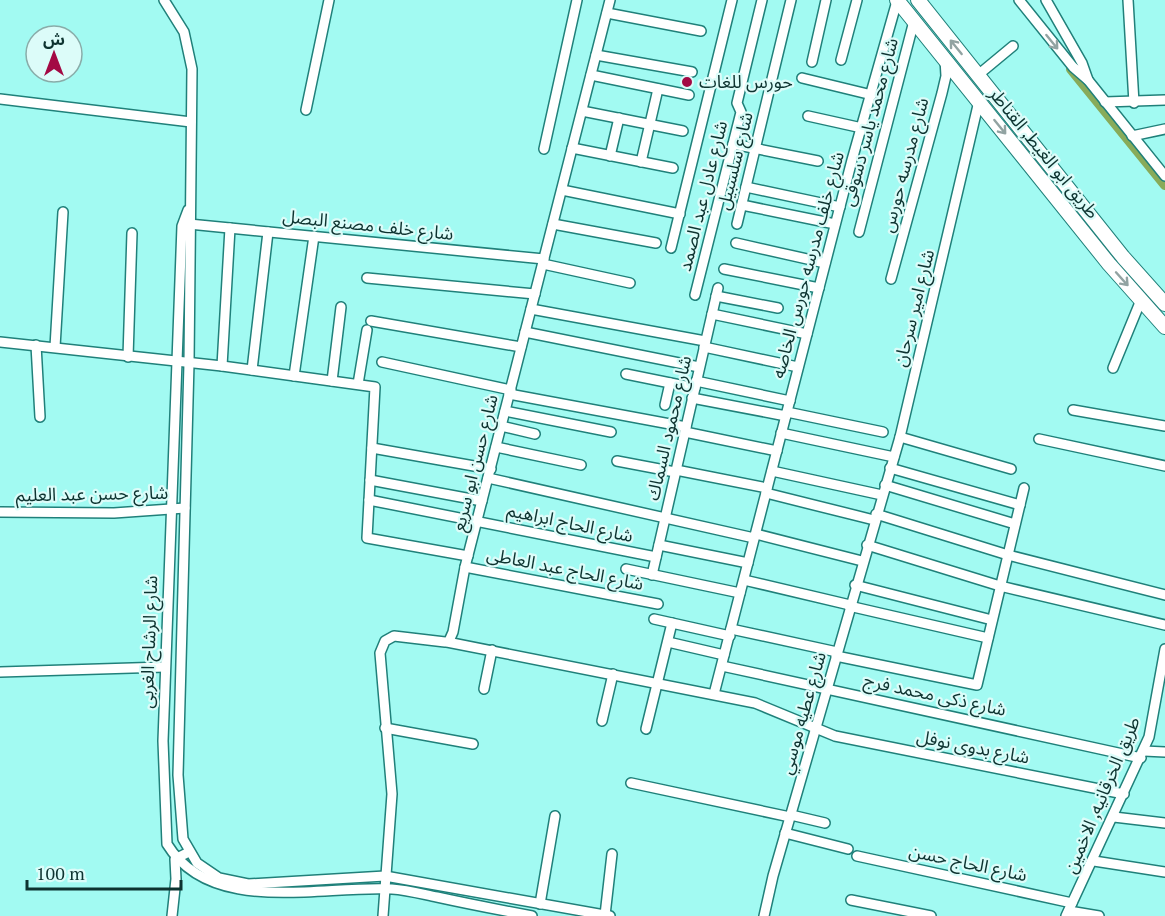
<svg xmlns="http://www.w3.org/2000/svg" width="1165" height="916" viewBox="0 0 1165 916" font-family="'PT Serif','Noto Sans Arabic',serif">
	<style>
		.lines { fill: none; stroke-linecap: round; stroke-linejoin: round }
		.canal { stroke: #88ab5a; stroke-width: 10 }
		.minor-casing { stroke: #20807a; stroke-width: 12 }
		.secondary-casing { stroke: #20807a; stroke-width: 16 }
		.minor { stroke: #fff; stroke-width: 9 }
		.secondary { stroke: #fff; stroke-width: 14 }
		.oneway { stroke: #92a3a2 }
		.poi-dot { fill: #a30944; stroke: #dcfcf9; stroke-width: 2 }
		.labels { text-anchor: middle; stroke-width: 4.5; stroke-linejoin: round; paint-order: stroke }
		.poi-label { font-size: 18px; fill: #0d3330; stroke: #dcfcf9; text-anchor: start }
		.street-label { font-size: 18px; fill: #0d3330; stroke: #dcfcf9 }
	</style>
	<rect width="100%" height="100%" fill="#a2faf2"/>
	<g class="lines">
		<!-- canal -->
		<polyline class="canal" points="1071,69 1165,185"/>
		<!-- minor casing -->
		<g class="minor-casing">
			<g id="minor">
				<polyline points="164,0 184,32 192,69 189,363 178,775 183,839 197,863 219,878 248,884 385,876 610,916"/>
				<polyline points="1019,0 1073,67 1088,80 1165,176"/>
				<polyline points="1046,0 1082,63 1088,80"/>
				<polyline points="1128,0 1134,103"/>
				<polyline points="607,13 701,31"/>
				<polyline points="596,55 692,72"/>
				<polyline points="841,60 857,0"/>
				<polyline points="812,62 826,0"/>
				<polyline points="591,75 689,95"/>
				<polyline points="978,75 1013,46"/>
				<polyline points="802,78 872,95"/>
				<polyline points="0,99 191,122"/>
				<polyline points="1105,102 1165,100"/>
				<polyline points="306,110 329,0"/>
				<polyline points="582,111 683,131"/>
				<polyline points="808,116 862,128"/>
				<polyline points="1132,136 1165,129"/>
				<polyline points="733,144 818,161"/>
				<polyline points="572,148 673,168"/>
				<polyline points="544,149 577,0"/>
				<polyline points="610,156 619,118"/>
				<polyline points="641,162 658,89"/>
				<polyline points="746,187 840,207"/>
				<polyline points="562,190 680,214"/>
				<polyline points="742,205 835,224"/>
				<path d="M188 210 182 226 163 741 167 844C211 916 319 885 392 889 407 890 422 894 437 897 469 904 500 910 532 916"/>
				<polyline points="189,224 544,259"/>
				<polyline points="553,224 656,243"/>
				<polyline points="737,224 791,0"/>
				<polyline points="859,232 914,21"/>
				<polyline points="736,243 825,263"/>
				<polyline points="671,248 732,0"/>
				<polyline points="543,264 630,283"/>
				<polyline points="724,269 819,288"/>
				<polyline points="367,278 535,294"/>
				<polyline points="891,279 942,93 946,76 945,59"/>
				<polyline points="695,295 741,112 737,103 762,0"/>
				<polyline points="716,296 778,308"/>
				<polyline points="531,309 705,341"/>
				<polyline points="712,314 807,334"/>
				<polyline points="371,321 521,347"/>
				<polyline points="525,332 699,367"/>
				<polyline points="0,342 222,366 375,387 367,538 468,556"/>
				<polyline points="36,345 40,417"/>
				<polyline points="55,347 63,212"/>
				<polyline points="704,347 798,367"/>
				<polyline points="128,357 132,233"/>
				<polyline points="382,362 511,390"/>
				<polyline points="222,366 230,228"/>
				<polyline points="1113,368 1141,300"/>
				<polyline points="252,370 268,232"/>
				<polyline points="626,374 695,388"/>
				<polyline points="294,376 314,236"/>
				<polyline points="332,381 341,307"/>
				<polyline points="696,381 790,401"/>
				<polyline points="358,384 367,330"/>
				<polyline points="509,394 686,427"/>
				<polyline points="692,398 786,416"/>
				<polyline points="665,405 670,383"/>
				<polyline points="1073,410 1165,426"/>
				<polyline points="505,411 611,432"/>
				<polyline points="787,412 883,432"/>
				<polyline points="501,426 535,434"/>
				<polyline points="685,432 777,451"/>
				<polyline points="781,433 894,457"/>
				<polyline points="900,437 1011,469"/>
				<polyline points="1039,439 1165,466"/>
				<polyline points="496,447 581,465"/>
				<polyline points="372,448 491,469"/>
				<polyline points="617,461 675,472"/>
				<polyline points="890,468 1020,505"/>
				<polyline points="676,470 767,488"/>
				<polyline points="772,471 882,495"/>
				<polyline points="488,478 754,538"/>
				<polyline points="370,480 482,501"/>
				<polyline points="885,485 1015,524"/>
				<polyline points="766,493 874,520"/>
				<polyline points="369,500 656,557"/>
				<polyline points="0,512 114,513 185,508"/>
				<polyline points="876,514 1008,555 1165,595"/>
				<polyline points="756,534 862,561"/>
				<polyline points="659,545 748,563"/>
				<polyline points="867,545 1000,586 1165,625"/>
				<polyline points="465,567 658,604"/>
				<polyline points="626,569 740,593"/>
				<polyline points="652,575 718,288"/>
				<polyline points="744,580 850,605"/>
				<polyline points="855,585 992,620"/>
				<polyline points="849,606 988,638"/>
				<polyline points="654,619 730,636"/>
				<polyline points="731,629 837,652"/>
				<polyline points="447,642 755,703 835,736 1124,794"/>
				<polyline points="668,642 724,655"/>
				<polyline points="836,656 977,685 1024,488"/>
				<polyline points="722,666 1141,758"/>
				<polyline points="0,672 165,667"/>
				<polyline points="484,689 492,650"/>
				<polyline points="714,694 852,160 897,1"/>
				<polyline points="602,721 613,674"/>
				<polyline points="385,728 473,744"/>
				<polyline points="646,729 672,623"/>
				<polyline points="1144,751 1165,752"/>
				<polyline points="631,783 790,817"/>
				<polyline points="791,815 825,823"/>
				<polyline points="1114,817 1165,823"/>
				<polyline points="785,833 848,849"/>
				<polyline points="857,856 1072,903"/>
				<polyline points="1094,861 1165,872"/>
				<polyline points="851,900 931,916"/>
				<polyline points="540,904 555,816"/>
				<polyline points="1069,911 1099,916"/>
				<polyline points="605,915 612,854"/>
				<polyline points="172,916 176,879 175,859 189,852"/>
				<polyline points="383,916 392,794 380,653 385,641 394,636 445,642 449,641 453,632 465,567 610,0"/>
				<polyline points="764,916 773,876 900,437 979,101"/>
				<polyline points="1066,916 1149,737 1165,649"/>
			</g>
		</g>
		<!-- secondary casing -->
		<g class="secondary-casing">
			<g id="secondary">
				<polyline points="897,0 1109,264 1165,327"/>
				<polyline points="918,0 1123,257 1165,304"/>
			</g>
		</g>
		<!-- minor -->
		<use href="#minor" class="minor"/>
		<!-- secondary -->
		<use href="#secondary" class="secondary"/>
	</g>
	<!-- one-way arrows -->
	<defs><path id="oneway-shaft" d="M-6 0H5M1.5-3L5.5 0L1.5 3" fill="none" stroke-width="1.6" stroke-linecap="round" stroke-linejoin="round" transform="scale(1.5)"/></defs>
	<g class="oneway">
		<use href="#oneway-shaft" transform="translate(1052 42) rotate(51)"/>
		<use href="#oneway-shaft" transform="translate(956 47) rotate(-129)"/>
		<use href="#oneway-shaft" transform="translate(1000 127) rotate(51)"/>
		<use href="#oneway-shaft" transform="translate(1122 279) rotate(48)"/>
	</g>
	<!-- markers -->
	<circle class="poi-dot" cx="687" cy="82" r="6"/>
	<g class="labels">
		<!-- poi labels -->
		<g class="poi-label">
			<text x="699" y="88">حورس للغات</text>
		</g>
		<!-- street labels -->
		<g class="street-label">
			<text transform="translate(870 122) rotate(-75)" y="6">شارع محمد ياسر دسوقى</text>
			<text transform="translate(1044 153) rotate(51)" y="6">طريق ابو الغيط, القناطر</text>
			<text transform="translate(735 161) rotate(-76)" y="6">شارع سلسبيل</text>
			<text transform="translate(905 165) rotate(-75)" y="6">شارع مدرسه حورس</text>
			<text transform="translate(703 196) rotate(-76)" y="6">شارع عادل عبد الصمد</text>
			<text transform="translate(368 225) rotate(6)" y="6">شارع خلف مصنع البصل</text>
			<text transform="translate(808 265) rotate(-75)" y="6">شارع خلف مدرسه حورس الخاصه</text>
			<text transform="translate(914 308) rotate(-76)" y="6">شارع امير سرحان</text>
			<text transform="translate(669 428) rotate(-77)" y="6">شارع محمود السماك</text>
			<text transform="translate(475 463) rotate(-76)" y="6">شارع حسن ابو سريع</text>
			<text transform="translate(92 494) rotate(-1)" y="6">شارع حسن عبد العليم</text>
			<text transform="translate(570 523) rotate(12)" y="6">شارع الحاج ابراهيم</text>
			<text transform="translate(565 569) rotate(11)" y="6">شارع الحاج عبد العاطى</text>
			<text transform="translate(149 642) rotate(-88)" y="6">شارع الرشاح الغربى</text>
			<text transform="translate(935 695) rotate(12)" y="6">شارع ذكى محمد فرج</text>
			<text transform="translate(803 713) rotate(-74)" y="6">شارع عطيه موسي</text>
			<text transform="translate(973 747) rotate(11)" y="6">شارع بدوى نوفل</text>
			<text transform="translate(1102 795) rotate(-67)" y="6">طريق الخرقانيه, الاخمين</text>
			<text transform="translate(968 863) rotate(12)" y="6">شارع الحاج حسن</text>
		</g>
	</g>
	<!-- north arrow -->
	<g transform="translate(54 54)"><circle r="28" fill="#dcfcf9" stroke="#89aca9" stroke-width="1.5"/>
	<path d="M0-4.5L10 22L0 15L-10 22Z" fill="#a30944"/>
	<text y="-9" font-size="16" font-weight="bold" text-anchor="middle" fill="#0d3330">ش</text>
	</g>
	<!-- scale -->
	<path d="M27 880v9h154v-9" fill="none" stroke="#0d3330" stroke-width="3"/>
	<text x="36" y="880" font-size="18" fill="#0d3330" stroke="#dcfcf9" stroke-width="4.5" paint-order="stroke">100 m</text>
</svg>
